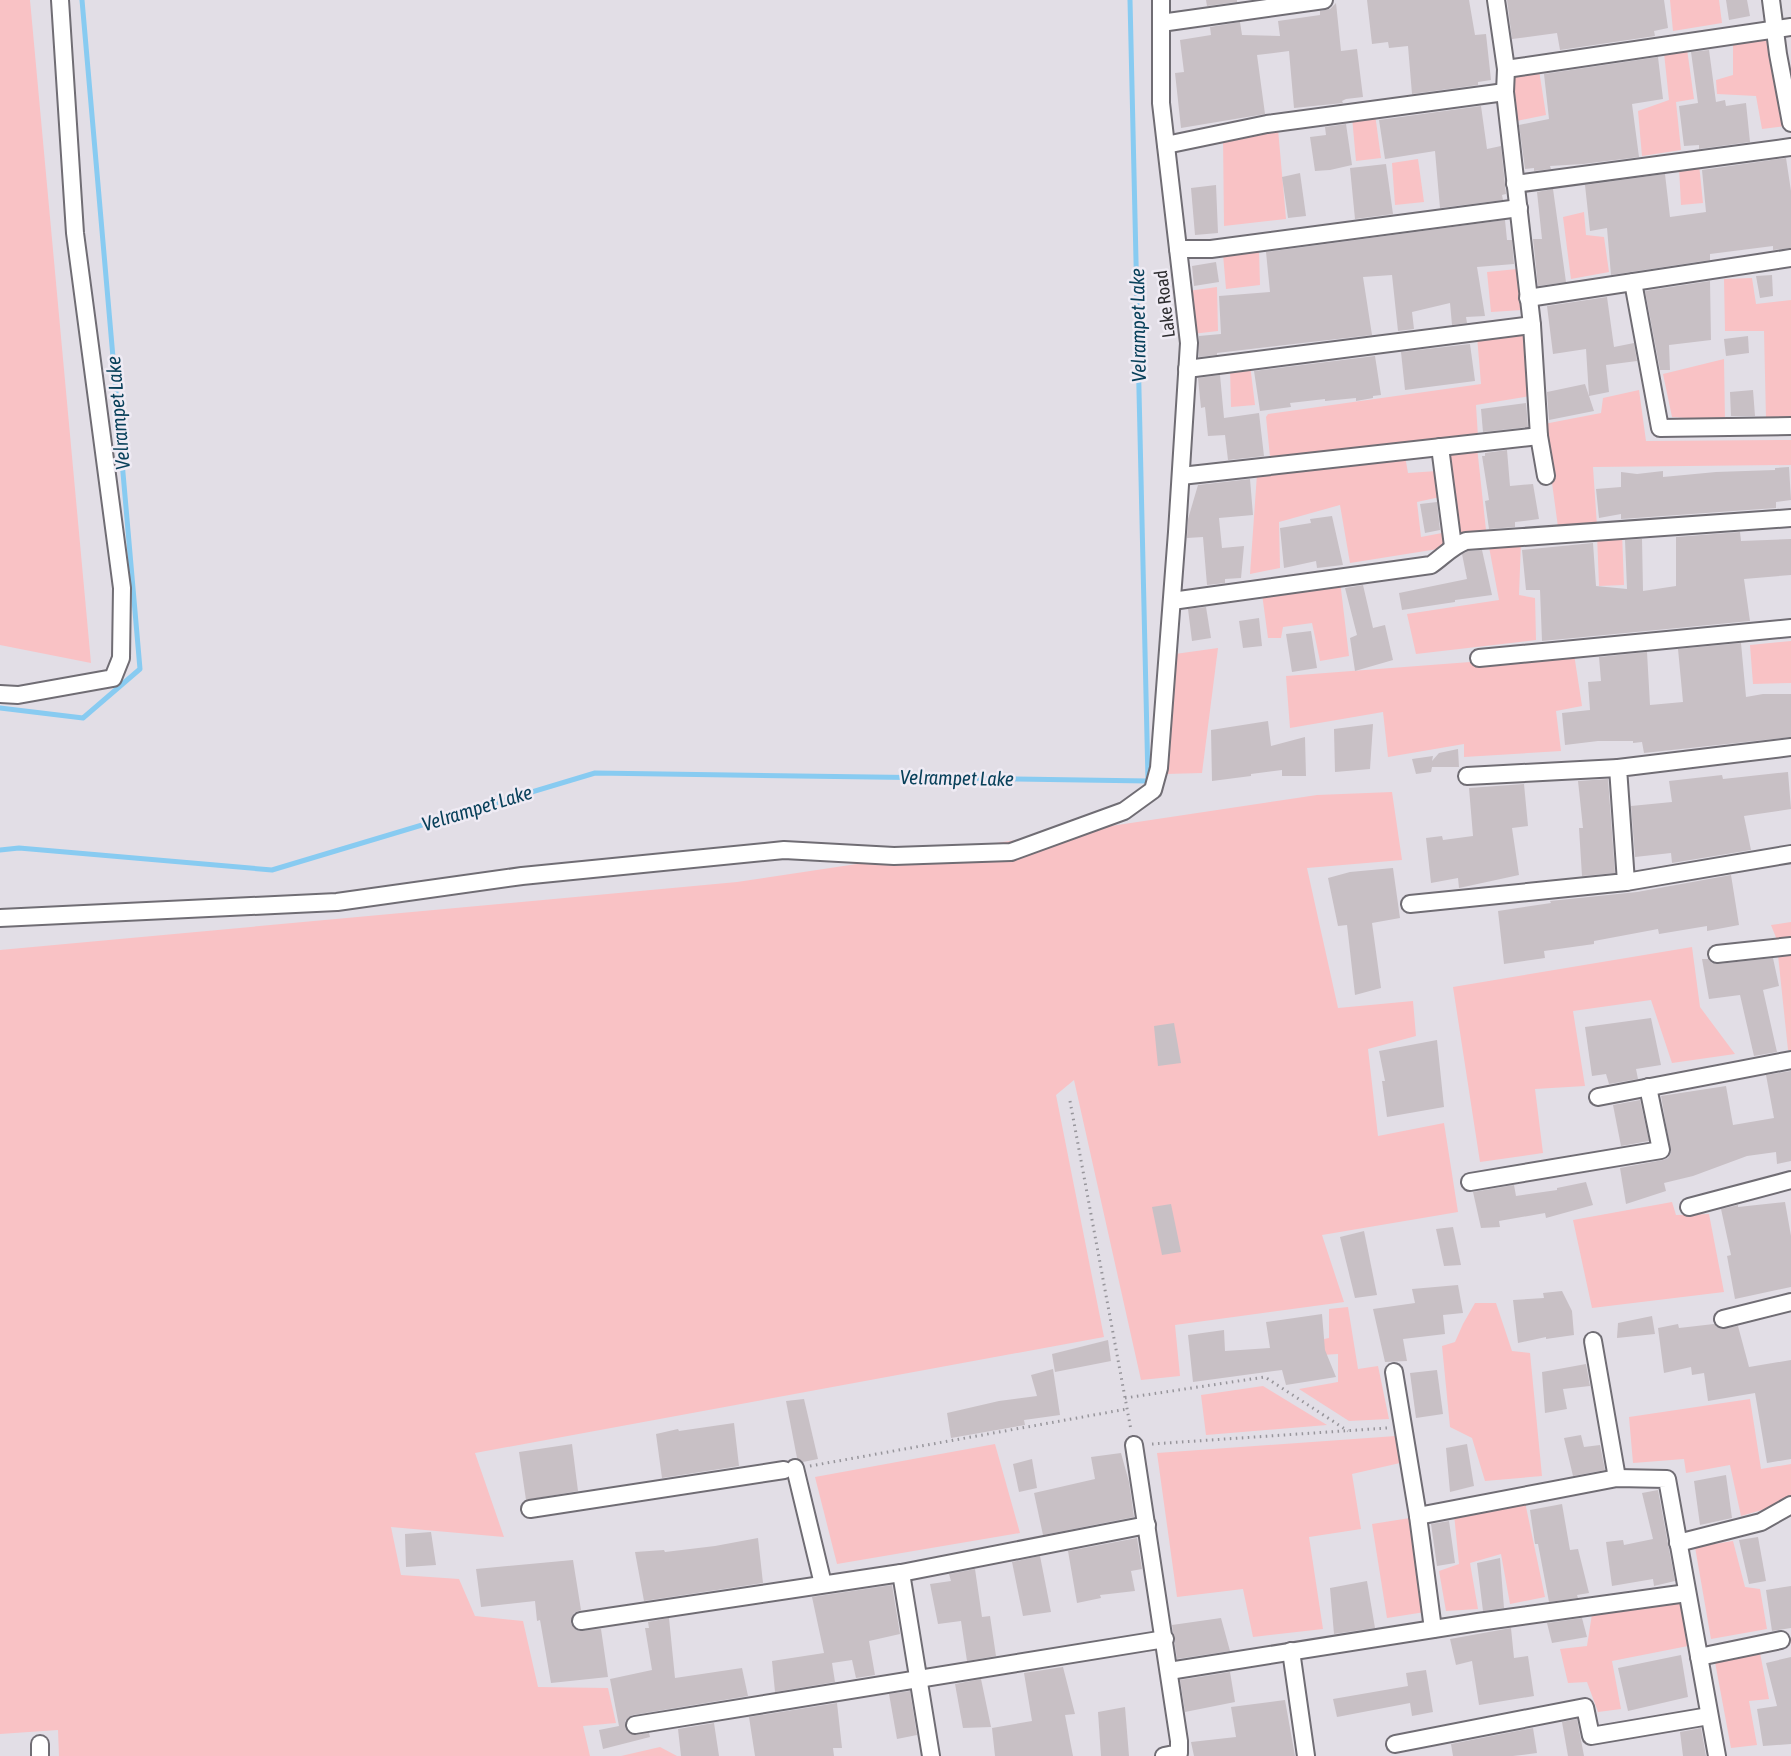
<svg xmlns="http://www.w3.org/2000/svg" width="1791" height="1756" viewBox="0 0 1791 1756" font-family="'Asap Condensed',sans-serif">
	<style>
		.green { fill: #f9c2c5 }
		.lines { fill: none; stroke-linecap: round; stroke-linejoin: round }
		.stream { stroke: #88cbf1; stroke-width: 5 }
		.building { fill: #c8c0c5 }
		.minor-casing { stroke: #706d74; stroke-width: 20 }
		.path { stroke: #97959b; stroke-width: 3; stroke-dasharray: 1.5 4.5; stroke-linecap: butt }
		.minor { stroke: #fff; stroke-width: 16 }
		.labels { text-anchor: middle; stroke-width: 5; stroke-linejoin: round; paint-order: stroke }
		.street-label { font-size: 18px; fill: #2e2d30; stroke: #efebf4 }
		.water-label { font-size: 20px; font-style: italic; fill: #08405a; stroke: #efebf4 }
	</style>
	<rect width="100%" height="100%" fill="#e2dee6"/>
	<!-- green -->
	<g class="green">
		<polygon points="0,0 30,0 91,663 0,645"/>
		<polygon points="1670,0 1719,0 1722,23 1673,31"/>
		<polygon points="1771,37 1786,126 1762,129 1756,96 1717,94 1716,80 1733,75 1733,41"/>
		<polygon points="1687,49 1694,99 1676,102 1681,150 1642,156 1638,111 1669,100 1664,53"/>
		<polygon points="1539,70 1546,115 1512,122 1509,72"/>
		<polygon points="1375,114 1381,158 1356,161 1352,117"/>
		<polygon points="1278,129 1286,219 1224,226 1223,137"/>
		<polygon points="1418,159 1424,202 1395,205 1392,163"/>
		<polygon points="1699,164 1703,203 1681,205 1679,168"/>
		<polygon points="1584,212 1586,235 1604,237 1609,272 1571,279 1563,217"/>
		<polygon points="1259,250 1260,285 1226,289 1223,254"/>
		<polygon points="1517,269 1522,310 1491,312 1487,272"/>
		<polygon points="1752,278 1756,304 1791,300 1791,417 1766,419 1764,331 1725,331 1724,279"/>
		<polygon points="1217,287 1218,331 1192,334 1188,291"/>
		<polygon points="1527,331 1530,396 1476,405 1478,437 1270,457 1266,417 1268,414 1481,384 1477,336"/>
		<polygon points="1724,359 1725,421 1672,417 1663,374"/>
		<polygon points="1250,365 1255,405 1231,407 1230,368"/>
		<polygon points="1639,390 1646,441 1791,440 1791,465 1593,467 1597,526 1558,527 1544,424 1601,413 1603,398"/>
		<polygon points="1477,447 1486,530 1455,534 1444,452"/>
		<polygon points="1405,456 1408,473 1437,471 1440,497 1417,502 1421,537 1442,533 1444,548 1350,563 1340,505 1279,522 1280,568 1250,574 1257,474"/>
		<polygon points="1622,533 1624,585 1599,586 1597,534"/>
		<polygon points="1521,542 1519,595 1535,598 1536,640 1416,654 1407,614 1499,600 1489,547"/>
		<polygon points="1340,581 1349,656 1320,661 1312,623 1283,627 1281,638 1268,638 1262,594"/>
		<polygon points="1791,641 1791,683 1753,684 1750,645"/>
		<polygon points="1218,648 1202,773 1166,774 1175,654"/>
		<polygon points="1574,654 1582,706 1556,711 1561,751 1464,757 1464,744 1388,757 1383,712 1290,728 1286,676"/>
		<polygon points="1392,792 1402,860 1307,868 1338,1008 1413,1001 1416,1036 1368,1049 1378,1136 1444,1123 1458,1212 1322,1235 1344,1302 1175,1325 1180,1376 1141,1380 1074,1080 1056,1095 1104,1337 475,1453 504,1537 391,1527 401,1575 459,1579 475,1616 523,1621 538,1687 608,1688 616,1723 583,1726 590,1756 59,1756 58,1730 0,1734 0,950 737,882 1317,795"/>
		<polygon points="1791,922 1791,938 1777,940 1771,925"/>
		<polygon points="1692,947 1700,1007 1735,1054 1672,1063 1651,1000 1573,1011 1585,1086 1535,1089 1543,1153 1480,1162 1453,987"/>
		<polygon points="1791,953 1791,1050 1788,1050 1778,955"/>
		<polygon points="1672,1202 1676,1215 1709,1214 1724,1292 1592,1308 1573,1220"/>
		<polygon points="1475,1303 1496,1303 1512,1351 1530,1353 1542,1476 1485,1481 1472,1438 1450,1427 1442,1346 1455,1342 1463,1324"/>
		<polygon points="1348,1307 1358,1369 1378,1366 1389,1419 1349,1421 1299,1389 1338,1382 1338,1354 1289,1357 1290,1346 1329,1338 1329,1309"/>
		<polygon points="1263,1386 1327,1425 1206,1435 1201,1395"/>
		<polygon points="1750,1399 1761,1469 1791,1464 1791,1497 1769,1508 1741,1516 1730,1465 1686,1473 1684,1459 1633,1463 1629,1417"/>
		<polygon points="1396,1436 1400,1463 1352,1474 1361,1529 1309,1537 1323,1629 1253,1637 1243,1589 1177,1597 1157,1453"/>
		<polygon points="995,1444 1020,1533 837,1564 815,1477"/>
		<polygon points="1525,1502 1545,1597 1510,1604 1501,1554 1470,1563 1478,1609 1446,1611 1439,1571 1459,1564 1454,1514"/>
		<polygon points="1410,1518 1425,1612 1387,1618 1372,1524"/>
		<polygon points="1733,1541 1745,1587 1760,1589 1767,1629 1711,1639 1695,1547"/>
		<polygon points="1680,1599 1688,1646 1612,1661 1621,1709 1598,1712 1587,1682 1568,1683 1560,1649 1587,1646 1592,1614"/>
		<polygon points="1760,1653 1769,1699 1749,1701 1757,1745 1731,1748 1715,1662"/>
		<polygon points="660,1747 677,1756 621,1756"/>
	</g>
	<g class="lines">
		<!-- stream -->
		<g class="stream">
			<polyline points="0,708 83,718 140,669 82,0"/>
			<polyline points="0,850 19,848 272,870 595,773 1148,781 1130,0"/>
		</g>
	</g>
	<!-- building -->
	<g class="building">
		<polygon points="1206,0 1237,0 1237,2 1207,6"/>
		<polygon points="1367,0 1469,0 1475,35 1486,34 1491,80 1478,82 1478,85 1412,94 1408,46 1389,48 1388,42 1372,44"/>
		<polygon points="1507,0 1664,0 1668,28 1654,31 1655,36 1560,50 1557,33 1512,39"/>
		<polygon points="1726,0 1747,0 1750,16 1729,20"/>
		<polygon points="1336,3 1341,51 1357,49 1363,97 1346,99 1342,101 1343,103 1294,108 1289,51 1257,55 1265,114 1181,128 1175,73 1184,72 1180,40 1211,35 1210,27 1240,22 1242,35 1280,36 1278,21 1320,15 1320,11 1330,9"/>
		<polygon points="1709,50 1716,102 1725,100 1726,106 1746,103 1750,142 1699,149 1699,145 1684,146 1679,106 1698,103 1691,52"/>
		<polygon points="1658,57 1663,99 1632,104 1639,157 1583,164 1550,166 1551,169 1534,171 1534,168 1525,169 1519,125 1549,119 1544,74"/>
		<polygon points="1481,106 1487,149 1501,146 1506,194 1502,195 1503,200 1440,208 1435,151 1385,159 1379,120"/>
		<polygon points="1346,124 1352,165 1330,170 1315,171 1310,137 1326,135 1325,127"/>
		<polygon points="1786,158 1791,191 1791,248 1773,250 1773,246 1710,254 1710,260 1611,275 1607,228 1590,231 1585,185 1665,174 1670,217 1706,212 1702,170"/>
		<polygon points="1386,164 1393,214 1355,219 1350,168"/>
		<polygon points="1300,173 1306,216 1288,218 1282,177"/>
		<polygon points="1216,185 1218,233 1195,235 1191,188"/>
		<polygon points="1553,189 1566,282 1538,286 1533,239 1542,239 1537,192"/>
		<polygon points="1505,220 1507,240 1512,240 1514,264 1477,267 1485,316 1466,317 1467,323 1452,325 1450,303 1412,312 1414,329 1398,331 1392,275 1363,277 1372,335 1217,353 1217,355 1199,357 1199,336 1221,334 1219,296 1270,292 1266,252"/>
		<polygon points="1216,262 1219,282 1194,286 1192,266"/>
		<polygon points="1772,275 1773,296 1760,298 1756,276"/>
		<polygon points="1710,281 1711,340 1669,345 1670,370 1660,370 1645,291"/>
		<polygon points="1607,297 1614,347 1634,343 1637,361 1606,365 1609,392 1589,396 1586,349 1553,354 1547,306"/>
		<polygon points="1748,336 1749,353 1726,356 1724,339"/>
		<polygon points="1470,344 1475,381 1405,390 1401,352"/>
		<polygon points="1375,356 1381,395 1373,396 1373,398 1356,401 1356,398 1325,401 1325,399 1290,403 1291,407 1260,411 1254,371"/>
		<polygon points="1220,375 1224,418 1259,413 1264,456 1228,460 1225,435 1208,436 1205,407 1201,408 1198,378"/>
		<polygon points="1585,384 1594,411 1549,420 1547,392"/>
		<polygon points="1753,390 1755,416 1731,416 1730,392"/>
		<polygon points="1526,403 1528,427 1483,432 1481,409"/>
		<polygon points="1507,450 1510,486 1533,484 1539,519 1515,522 1515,527 1489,529 1485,501 1489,500 1482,456 1485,456 1485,453"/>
		<polygon points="1789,467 1791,500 1776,502 1776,508 1621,519 1621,514 1599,518 1596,489 1621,487 1621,472 1637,474 1663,471 1663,477 1716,472 1775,470 1775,468"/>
		<polygon points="1250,479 1253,515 1219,518 1222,548 1244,546 1241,578 1225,579 1225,583 1207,585 1203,537 1187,538 1188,519 1198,485"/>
		<polygon points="1437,502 1440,530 1425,533 1420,504"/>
		<polygon points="1332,516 1343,565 1317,568 1316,561 1284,568 1280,528 1311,523 1310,519"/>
		<polygon points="1740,532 1741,541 1791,539 1791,575 1744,579 1750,621 1542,641 1540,590 1526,590 1522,550 1593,543 1596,586 1627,589 1625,540 1642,539 1643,591 1676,586 1676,537"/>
		<polygon points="1482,550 1492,595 1455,600 1455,602 1402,610 1399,593 1467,579 1462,554 1468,551"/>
		<polygon points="1363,585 1373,628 1385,625 1393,660 1355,671 1350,638 1357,635 1345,588"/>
		<polygon points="1206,607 1211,638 1192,641 1188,609"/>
		<polygon points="1259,618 1262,646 1243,648 1239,621"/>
		<polygon points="1311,631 1317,668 1292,672 1286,634"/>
		<polygon points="1741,643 1746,697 1763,694 1791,694 1791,737 1644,753 1642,742 1633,743 1633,741 1598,741 1565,745 1562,713 1590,710 1588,682 1601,681 1599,657 1647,652 1650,705 1683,702 1678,649"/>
		<polygon points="1268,721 1271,746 1305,737 1306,776 1282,776 1282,770 1251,774 1251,776 1212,781 1211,730"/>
		<polygon points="1373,724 1370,769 1335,772 1334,729"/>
		<polygon points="1458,749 1459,767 1432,767 1431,772 1416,774 1412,759 1433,756 1432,761 1439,753"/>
		<polygon points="1788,772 1791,809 1744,816 1751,850 1672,863 1671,853 1635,857 1631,806 1672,802 1669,781 1722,775 1723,779"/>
		<polygon points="1608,779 1615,873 1582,876 1579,828 1583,828 1578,781"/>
		<polygon points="1524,784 1528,826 1512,828 1519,875 1459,888 1458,878 1431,883 1426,838 1442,836 1443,840 1473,836 1469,788"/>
		<polygon points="1393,868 1400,918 1372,923 1381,988 1355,995 1347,925 1338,926 1328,878 1350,872"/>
		<polygon points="1731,875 1739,925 1707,931 1707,926 1659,934 1658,929 1594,941 1594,944 1544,951 1545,958 1504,964 1498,911 1551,903 1550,901 1637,892"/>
		<polygon points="1773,958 1779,986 1763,990 1777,1052 1754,1056 1740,995 1709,999 1702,959 1708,959 1712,963 1718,964"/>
		<polygon points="1651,1018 1661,1065 1636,1069 1638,1079 1609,1084 1606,1074 1592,1076 1585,1027"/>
		<polygon points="1174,1023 1181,1063 1158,1066 1154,1026"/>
		<polygon points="1437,1040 1444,1107 1387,1117 1382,1081 1385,1081 1379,1051"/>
		<polygon points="1791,1071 1791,1161 1777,1164 1776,1152 1747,1156 1693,1176 1664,1183 1666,1191 1626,1204 1620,1168 1663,1160 1668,1158 1671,1153 1661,1096 1726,1086 1733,1125 1774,1118 1766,1075"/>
		<polygon points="1640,1100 1649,1141 1621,1146 1613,1105"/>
		<polygon points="1586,1182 1593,1205 1546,1218 1545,1213 1499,1221 1500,1227 1481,1228 1473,1192 1514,1185 1516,1196 1557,1190 1557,1188"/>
		<polygon points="1785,1202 1791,1236 1791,1287 1735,1299 1727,1256 1731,1255 1721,1209 1738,1205 1738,1207"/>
		<polygon points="1171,1204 1181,1252 1162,1255 1152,1207"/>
		<polygon points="1453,1227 1461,1265 1444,1266 1436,1229"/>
		<polygon points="1364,1231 1377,1295 1355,1298 1340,1237"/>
		<polygon points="1458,1285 1463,1313 1443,1315 1445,1334 1403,1339 1407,1361 1385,1362 1373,1309 1415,1303 1412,1289"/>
		<polygon points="1562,1291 1572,1311 1574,1335 1546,1339 1546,1337 1518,1343 1513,1300 1544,1298 1543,1293"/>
		<polygon points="1322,1314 1325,1350 1336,1377 1286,1385 1282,1370 1193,1382 1188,1335 1224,1330 1225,1351 1270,1348 1266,1322"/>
		<polygon points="1652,1316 1655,1334 1617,1338 1618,1323"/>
		<polygon points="1678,1324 1679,1328 1714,1324 1721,1329 1738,1326 1749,1367 1791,1360 1791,1459 1767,1463 1755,1393 1708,1401 1704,1373 1692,1375 1691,1367 1664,1373 1658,1328"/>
		<polygon points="1108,1340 1111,1361 1055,1372 1052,1354"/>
		<polygon points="1586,1364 1590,1386 1563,1389 1567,1409 1545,1413 1542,1372"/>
		<polygon points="1053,1369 1060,1415 1024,1420 1025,1425 951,1438 947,1413 999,1401 1037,1396 1031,1375"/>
		<polygon points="1437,1370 1443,1414 1416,1418 1410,1373"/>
		<polygon points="804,1399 818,1459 803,1462 797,1458 786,1401"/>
		<polygon points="734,1423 739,1466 662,1478 656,1434 678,1429 679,1431"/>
		<polygon points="1581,1435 1584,1447 1600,1445 1605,1470 1573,1476 1564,1438"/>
		<polygon points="572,1444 578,1491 526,1500 519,1452"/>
		<polygon points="1467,1444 1474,1486 1450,1492 1446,1448"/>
		<polygon points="1121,1453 1129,1482 1134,1517 1043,1535 1034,1493 1095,1479 1091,1457"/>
		<polygon points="1032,1459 1037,1488 1019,1492 1013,1464"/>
		<polygon points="1726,1475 1732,1518 1700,1525 1694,1481"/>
		<polygon points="1658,1490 1675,1581 1654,1586 1653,1579 1612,1586 1606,1542 1623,1540 1624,1545 1653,1539 1642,1493"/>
		<polygon points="1562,1504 1570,1550 1578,1549 1589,1593 1577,1595 1578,1598 1549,1602 1538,1544 1535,1544 1530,1510"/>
		<polygon points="1449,1521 1455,1563 1437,1566 1431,1524"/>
		<polygon points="431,1532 436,1565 406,1567 405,1534"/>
		<polygon points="1758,1537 1766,1581 1749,1584 1739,1540"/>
		<polygon points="758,1538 763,1583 644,1601 635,1552 664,1550 665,1552 715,1546"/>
		<polygon points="1137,1538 1142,1569 1131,1571 1135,1591 1100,1595 1101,1598 1077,1603 1068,1551"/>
		<polygon points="1040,1556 1051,1612 1023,1616 1012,1562"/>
		<polygon points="1500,1558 1504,1608 1483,1611 1477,1563"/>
		<polygon points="573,1560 581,1610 574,1613 571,1623 578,1631 601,1629 608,1677 551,1683 540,1620 537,1621 535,1601 481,1607 476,1569"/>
		<polygon points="975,1569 982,1617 990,1616 996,1656 967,1661 961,1621 938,1624 930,1584 951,1581 949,1574"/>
		<polygon points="1367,1581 1375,1628 1334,1634 1330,1588"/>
		<polygon points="892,1585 900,1634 869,1641 875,1675 856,1678 852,1660 832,1663 835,1682 775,1692 772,1661 824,1653 812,1597"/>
		<polygon points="1791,1586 1791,1628 1772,1631 1766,1590"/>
		<polygon points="669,1618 675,1678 742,1668 748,1696 633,1715 625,1721 627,1731 636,1735 649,1733 650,1737 603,1749 599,1730 619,1726 610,1679 652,1670 645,1628 649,1628 648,1622"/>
		<polygon points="1221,1618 1230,1651 1177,1659 1172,1625"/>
		<polygon points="1582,1618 1587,1637 1552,1643 1547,1623"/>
		<polygon points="1511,1628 1514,1658 1528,1656 1534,1696 1479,1705 1472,1661 1456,1665 1450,1639"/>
		<polygon points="1681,1655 1688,1697 1628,1711 1618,1668"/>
		<polygon points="1791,1657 1791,1744 1763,1746 1757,1709 1777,1706 1766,1663"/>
		<polygon points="1063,1667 1075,1714 1065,1715 1073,1756 995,1756 992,1728 1032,1721 1024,1673"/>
		<polygon points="1426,1670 1433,1712 1412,1716 1410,1703 1337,1717 1333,1699 1408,1686 1406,1673"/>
		<polygon points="1230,1672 1235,1702 1185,1712 1180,1680"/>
		<polygon points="981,1679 991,1727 963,1728 955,1684"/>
		<polygon points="910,1691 917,1735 897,1739 889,1694"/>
		<polygon points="1285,1700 1295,1756 1194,1756 1191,1742 1236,1737 1231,1707"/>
		<polygon points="837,1703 842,1748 833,1748 834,1756 755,1756 749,1717"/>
		<polygon points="1125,1707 1129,1756 1101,1756 1098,1712"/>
		<polygon points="1577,1719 1584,1756 1568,1756 1562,1722"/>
		<polygon points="714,1723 719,1756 681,1756 678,1729"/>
		<polygon points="1533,1728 1537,1753 1513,1756 1453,1756 1451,1744"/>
		<polygon points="1701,1728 1706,1756 1683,1756 1680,1732"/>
	</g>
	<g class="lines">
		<!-- minor casing -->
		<g class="minor-casing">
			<g id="minor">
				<polyline points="1496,0 1506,69 1505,92 1532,325 1539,436 1546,476"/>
				<polyline points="1771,0 1778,54 1791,123"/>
				<polyline points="1161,23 1324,0"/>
				<polyline points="1506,69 1791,27"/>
				<polyline points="1166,145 1267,124 1505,92"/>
				<polyline points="1515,184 1791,147"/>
				<polyline points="1178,249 1211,249 1519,208"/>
				<polyline points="1633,282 1660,428 1791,426"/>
				<polyline points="1528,298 1791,258"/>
				<polyline points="1187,369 1532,325"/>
				<polyline points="1440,447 1453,546"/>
				<polyline points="1181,476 1539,436"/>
				<path d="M1172 601 1431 565C1444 556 1452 546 1466 541L1791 518"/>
				<polyline points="1479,658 1791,628"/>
				<polyline points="0,694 18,695 113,678 121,658 122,588 75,233 60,0"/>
				<polyline points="1467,776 1618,768"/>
				<polyline points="1626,882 1791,854"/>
				<polyline points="1410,904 1626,882 1618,768 1791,747"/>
				<polyline points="0,918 337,902 522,876 784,850 894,856 1011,852 1124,811 1153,790 1159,768 1177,532 1189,343 1161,103 1161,0"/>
				<polyline points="1717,954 1791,946"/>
				<polyline points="1598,1097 1791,1060"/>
				<polyline points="1470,1182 1661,1150 1648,1087"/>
				<polyline points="1689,1207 1791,1180"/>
				<polyline points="1723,1319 1791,1302"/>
				<polyline points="1593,1341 1617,1478"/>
				<polyline points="1394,1372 1418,1516 1433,1629"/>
				<polyline points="1134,1445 1179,1741 1179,1753 1164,1756"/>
				<polyline points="795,1468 823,1584"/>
				<polyline points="530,1509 784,1470"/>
				<polyline points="1418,1516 1617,1478 1667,1479 1717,1756"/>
				<polyline points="1678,1543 1761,1522 1791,1505"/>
				<polyline points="901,1573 931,1756"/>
				<polyline points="581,1621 901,1573 1147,1525"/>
				<polyline points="1291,1651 1306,1756"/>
				<polyline points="1699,1657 1781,1640"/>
				<polyline points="1169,1671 1478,1622 1687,1593"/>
				<polyline points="635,1725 1165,1639"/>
				<polyline points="40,1744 40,1756"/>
				<polyline points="1395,1744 1585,1707 1591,1736 1709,1716"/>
			</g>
		</g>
		<!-- path -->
		<g class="path">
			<polyline points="1070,1101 1131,1430"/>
			<polyline points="1125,1398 1265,1377 1348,1431"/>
			<polyline points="1152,1444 1387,1428"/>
			<polyline points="810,1466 1127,1409"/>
		</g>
		<!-- minor -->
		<use href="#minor" class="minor"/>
	</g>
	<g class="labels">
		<!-- street labels -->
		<g class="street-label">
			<text transform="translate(1165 304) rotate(-97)" y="6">Lake Road</text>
		</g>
		<!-- water labels -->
		<g class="water-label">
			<text transform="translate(1138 325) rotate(-91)" y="7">Velrampet Lake</text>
			<text transform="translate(118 413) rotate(-95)" y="7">Velrampet Lake</text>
			<text transform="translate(957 778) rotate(1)" y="7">Velrampet Lake</text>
			<text transform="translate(477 808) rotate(-17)" y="7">Velrampet Lake</text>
		</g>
	</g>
</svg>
